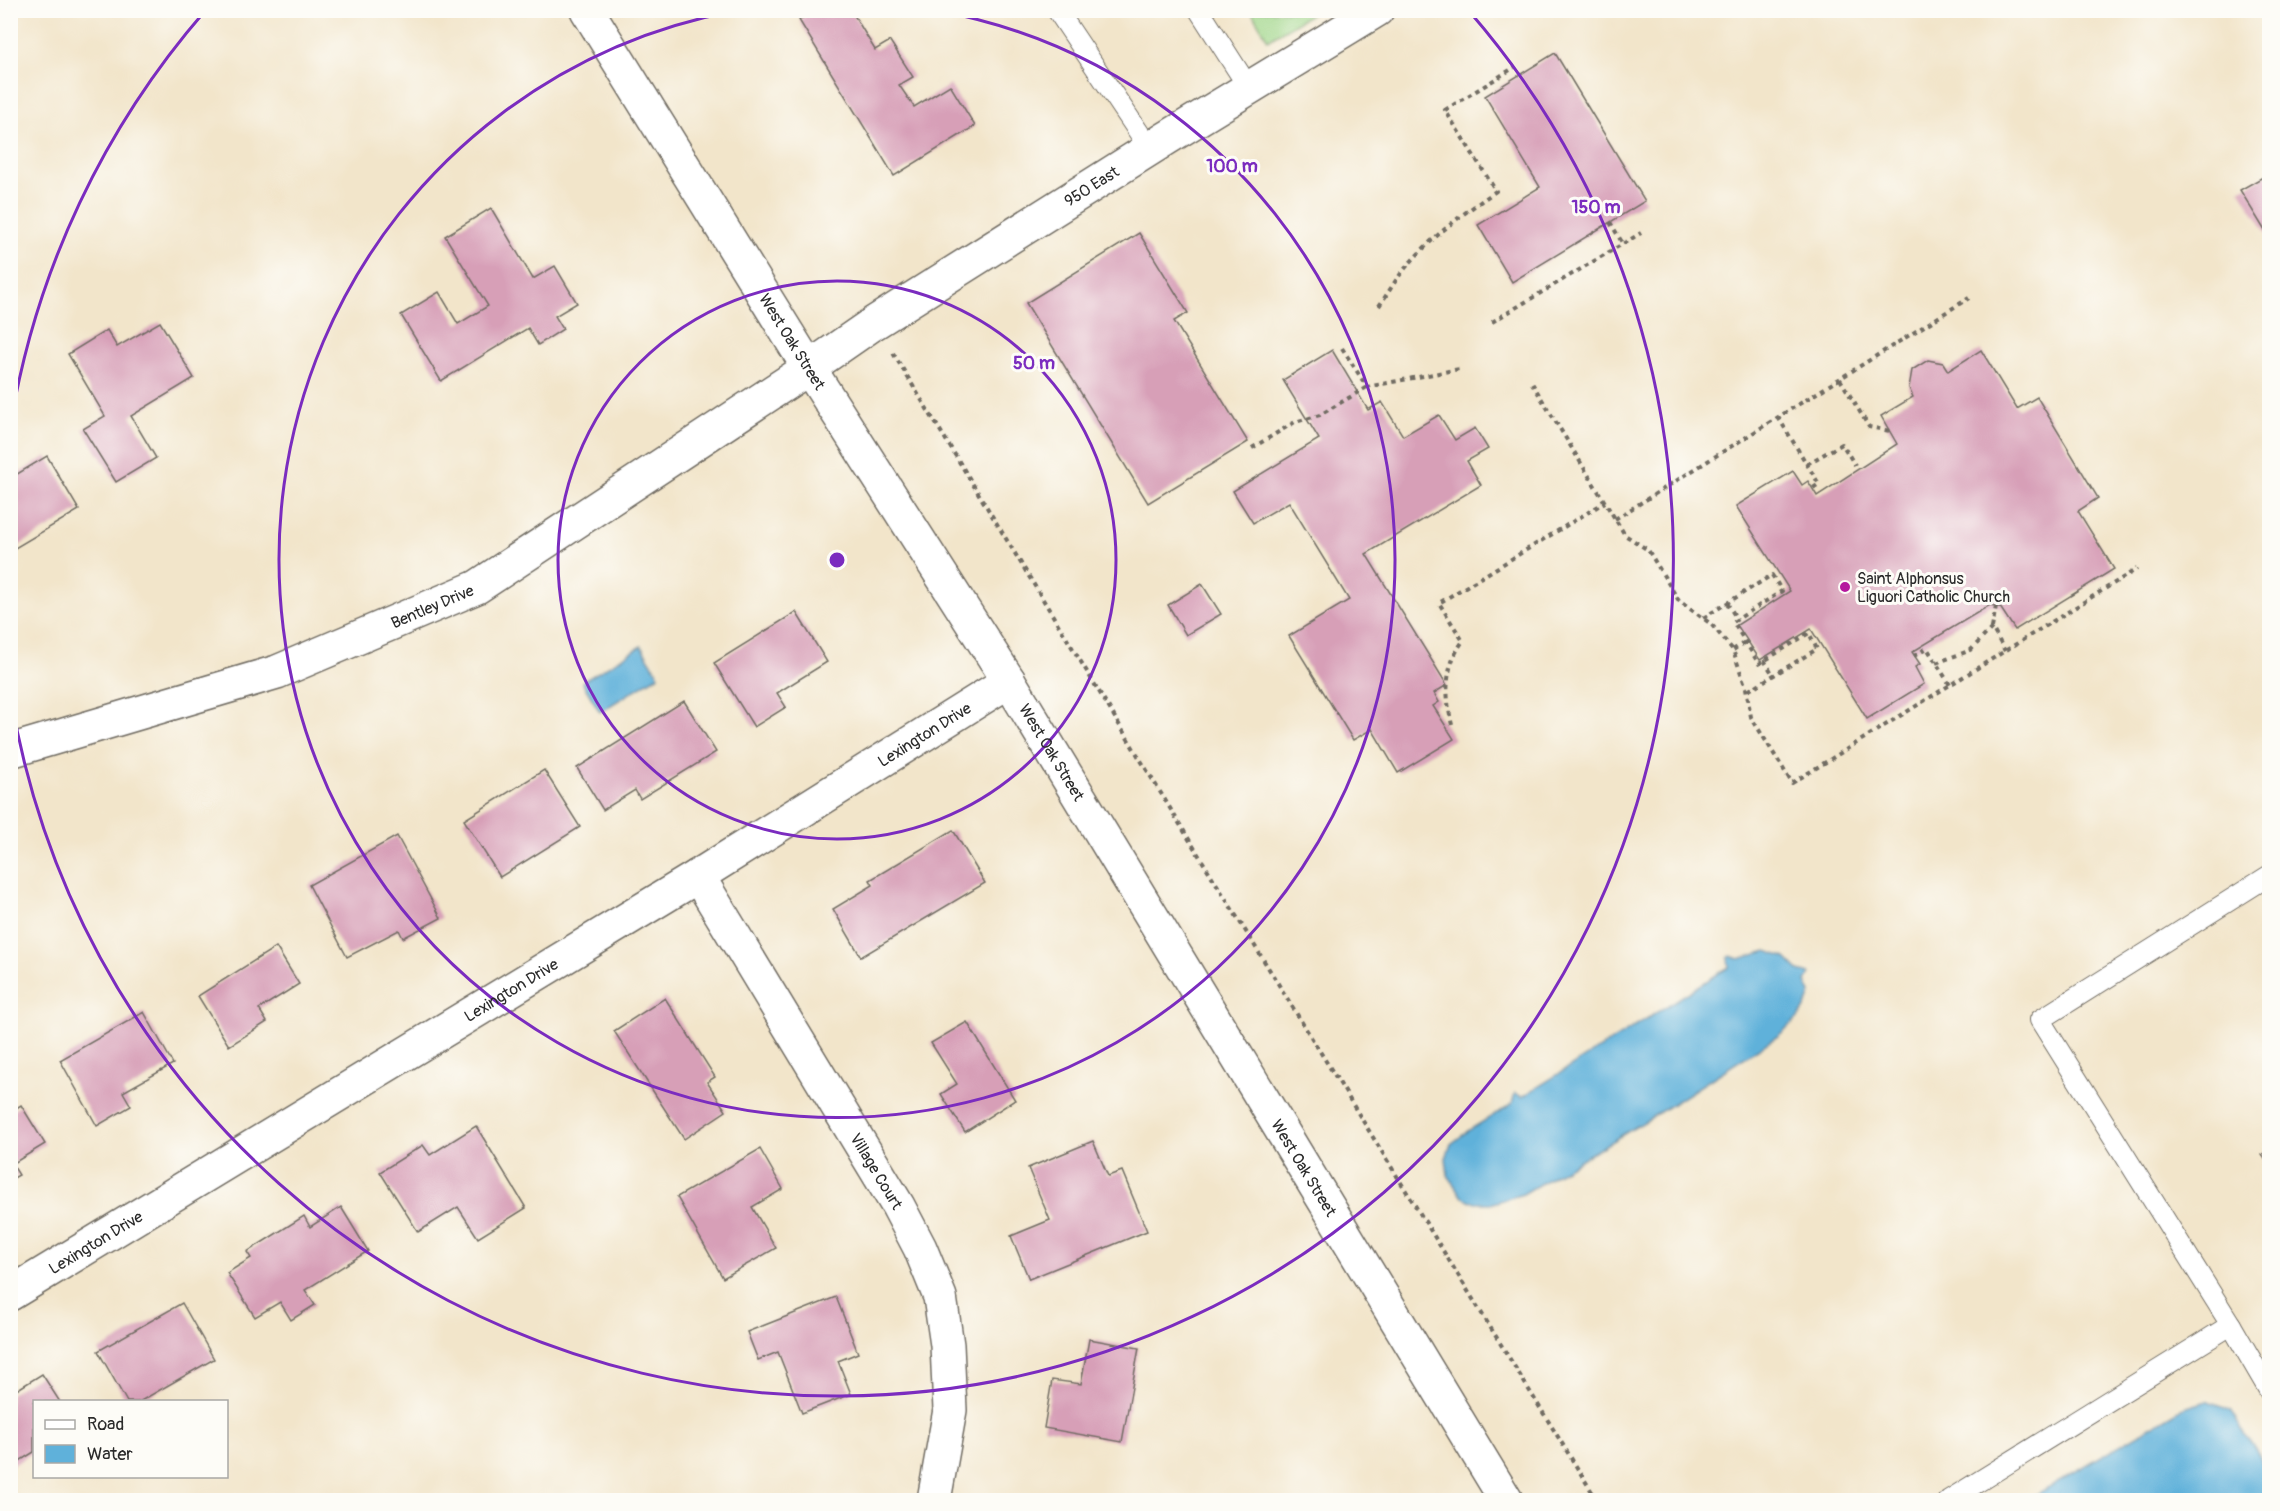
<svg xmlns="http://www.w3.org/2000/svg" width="2280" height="1511" viewBox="0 0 2280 1511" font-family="Pangolin,sans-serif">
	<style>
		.green { fill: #9ed587; stroke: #648059; stroke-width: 1.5 }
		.water { fill: #5fb1da; stroke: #456e82; stroke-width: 1.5 }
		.building { fill: #d79fb7 }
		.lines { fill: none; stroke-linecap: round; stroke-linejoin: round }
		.lane-casing { stroke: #716c63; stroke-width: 22 }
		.street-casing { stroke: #716c63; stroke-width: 36 }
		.secondary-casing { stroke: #716c63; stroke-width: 36 }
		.path { stroke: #716c63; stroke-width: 4; stroke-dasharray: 4.5 4.5; stroke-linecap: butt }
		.lane { stroke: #fff; stroke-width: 20 }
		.street { stroke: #fff; stroke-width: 33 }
		.secondary { stroke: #fff; stroke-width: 33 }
		.ring { fill: none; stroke: #7b2cbf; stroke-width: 3 }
		.poi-dot { fill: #b5179e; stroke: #fdfcf7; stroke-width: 2 }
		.labels { text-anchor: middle; stroke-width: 6; stroke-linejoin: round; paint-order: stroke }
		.street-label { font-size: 16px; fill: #2b2b2b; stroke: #fdfcf7 }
		.poi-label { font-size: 16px; fill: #2b2b2b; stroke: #fdfcf7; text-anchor: start }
		.centre { fill: #7b2cbf; stroke: #fdfcf7; stroke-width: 3 }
		.ring-label { font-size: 18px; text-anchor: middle; font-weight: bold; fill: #7b2cbf; stroke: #fdfcf7; stroke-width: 6; stroke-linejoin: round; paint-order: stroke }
	</style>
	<rect width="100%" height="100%" fill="#fdfcf7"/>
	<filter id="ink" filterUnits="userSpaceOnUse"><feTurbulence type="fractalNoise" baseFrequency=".0167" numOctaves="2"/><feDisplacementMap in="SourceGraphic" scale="12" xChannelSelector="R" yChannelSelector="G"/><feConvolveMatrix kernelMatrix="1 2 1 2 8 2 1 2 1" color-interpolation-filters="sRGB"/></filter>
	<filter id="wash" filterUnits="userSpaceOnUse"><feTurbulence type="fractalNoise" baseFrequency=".008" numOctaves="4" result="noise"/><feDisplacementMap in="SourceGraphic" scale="24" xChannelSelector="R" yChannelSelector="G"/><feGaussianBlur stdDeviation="1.35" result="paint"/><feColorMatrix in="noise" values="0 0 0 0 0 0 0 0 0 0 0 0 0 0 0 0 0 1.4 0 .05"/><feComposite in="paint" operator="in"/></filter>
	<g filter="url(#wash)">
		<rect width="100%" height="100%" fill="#f2e5ca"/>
		<!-- green -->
		<polygon class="green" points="1251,11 1316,11 1268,40"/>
		<!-- water -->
		<g class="water">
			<polygon points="641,646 659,675 600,712 582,682"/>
			<polygon points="1767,951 1786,958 1799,971 1810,974 1806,982 1811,993 1806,1007 1798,1018 1778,1036 1649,1119 1523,1194 1493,1203 1475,1203 1461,1196 1448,1175 1446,1158 1451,1144 1469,1130 1512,1104 1515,1093 1522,1097 1729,967 1728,958 1731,956 1739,959"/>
			<polygon points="2207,1401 2230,1410 2260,1457 2269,1481 2269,1500 2027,1500 2181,1409"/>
		</g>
		<g id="blocks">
			<!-- building -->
			<g class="building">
				<polygon points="815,10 851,10 875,50 890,41 913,77 899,85 914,107 950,85 975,126 894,176 799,20"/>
				<polygon points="1555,53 1645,201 1512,282 1478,225 1540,187 1485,96"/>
				<polygon points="2270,173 2270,239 2240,190"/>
				<polygon points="491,208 533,279 555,266 577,303 555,316 563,329 538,345 528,328 441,381 401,315 439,292 458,324 488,306 445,236"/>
				<polygon points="1139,233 1188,313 1174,321 1248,442 1148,503 1026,303"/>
				<polygon points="160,322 194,378 131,416 156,458 116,482 83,429 105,416 68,354 107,330 117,347"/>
				<polygon points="1332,350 1368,410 1382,402 1403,436 1439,415 1455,440 1475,428 1488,449 1467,461 1481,485 1366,554 1447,685 1434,693 1439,702 1433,706 1454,739 1398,773 1372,729 1353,740 1289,636 1349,600 1289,502 1253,523 1233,491 1319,439 1283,380"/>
				<polygon points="1981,350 2017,409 2037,397 2098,498 2078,511 2114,569 2015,630 2000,607 1990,605 1912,652 1920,664 1915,667 1924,684 1867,719 1811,629 1760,660 1737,625 1790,591 1736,506 1793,471 1802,485 1808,481 1817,496 1897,444 1881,416 1913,397 1909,388 1912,370 1928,360 1943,363 1948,371"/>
				<polygon points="47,456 79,510 10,551 10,471 14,476"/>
				<polygon points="1202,584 1221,614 1186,635 1168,605"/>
				<polygon points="796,612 827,662 777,693 786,707 754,727 714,663"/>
				<polygon points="684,701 716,752 640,799 635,790 603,810 577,768"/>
				<polygon points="544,770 580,827 500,877 464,820"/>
				<polygon points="953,830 985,883 861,957 833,909 873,885 870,880"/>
				<polygon points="397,836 441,918 403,938 399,930 347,957 309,885"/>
				<polygon points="276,947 299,984 259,1009 267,1022 229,1046 198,996"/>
				<polygon points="665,998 715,1077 707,1082 726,1111 684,1139 614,1031"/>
				<polygon points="144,1012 173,1064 123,1092 131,1106 97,1126 60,1060"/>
				<polygon points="967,1022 1015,1100 965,1132 941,1094 957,1084 931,1043"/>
				<polygon points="21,1105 45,1144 12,1164 19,1175 10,1180 10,1112"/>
				<polygon points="476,1126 526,1208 478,1238 458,1207 418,1232 380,1172 423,1145 430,1155"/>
				<polygon points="1093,1141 1108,1176 1122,1171 1147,1231 1029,1279 1011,1236 1050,1220 1028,1168"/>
				<polygon points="760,1149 783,1189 752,1207 776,1248 723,1278 677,1197"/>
				<polygon points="2270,1150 2270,1166 2262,1155"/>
				<polygon points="341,1207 368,1251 305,1290 315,1305 291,1320 280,1302 255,1317 227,1273 251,1258 247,1252 304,1216 310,1227"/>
				<polygon points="836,1297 858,1353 838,1361 851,1394 802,1413 778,1352 758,1360 747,1332"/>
				<polygon points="182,1303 214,1359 139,1402 127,1402 98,1351"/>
				<polygon points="1089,1339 1139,1348 1122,1442 1044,1428 1052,1380 1081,1384"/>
				<polygon points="42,1374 60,1402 34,1402 34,1452 10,1467 10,1394"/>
			</g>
		</g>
	</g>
	<g filter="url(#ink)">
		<use href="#blocks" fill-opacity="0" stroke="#716c63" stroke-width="1.5"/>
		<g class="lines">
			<!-- lane casing -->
			<g class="lane-casing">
				<g id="lane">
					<polyline points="1057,10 1150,149"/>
					<polyline points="1199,10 1249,88"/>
					<polyline points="2231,1325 2270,1392"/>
					<polyline points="1949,1500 2231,1325 2040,1020 2270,875"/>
				</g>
			</g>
			<!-- street casing -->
			<g class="street-casing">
				<g id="street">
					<path id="s1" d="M10 751 277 672 477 587 809 368"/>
					<path id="s2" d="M698 876 898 1206 920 1248 940 1297 947 1345 950 1410 934 1500"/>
					<path id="s3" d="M10 1294 698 876 1009 681"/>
				</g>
			</g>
			<!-- secondary casing -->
			<g class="secondary-casing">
				<g id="secondary">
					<path id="s4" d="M587 10 809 368 1009 681 1506 1500"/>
					<path id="s5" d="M809 368 874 323 1167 138 1377 10"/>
				</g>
			</g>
			<!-- path -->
			<g class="path">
				<polyline points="1610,222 1623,244"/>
				<path d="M1379 306C1387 295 1394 282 1403 271 1429 239 1462 214 1496 191L1445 110 1515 67"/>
				<polyline points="1492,322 1641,233"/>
				<polyline points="1342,348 1367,387 1459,369"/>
				<polyline points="893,353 1190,841 1597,1500"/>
				<polyline points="1840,379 1869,427 1890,431"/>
				<polyline points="1532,383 1625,535 1648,550 1679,601 1711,624 1733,650 1746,688 1751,717 1792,783 2137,569"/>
				<polyline points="1778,417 1819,484 1813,488"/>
				<polyline points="1252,448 1295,422 1320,415 1367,387"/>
				<polyline points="1807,464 1842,444 1855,465"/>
				<polyline points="1615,519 1969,298"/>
				<polyline points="1727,603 1737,619"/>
				<polyline points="1996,606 1992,628 2005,651"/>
				<polyline points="1703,618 1772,575 1782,591 1733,622 1759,664 1809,633 1817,649 1746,692"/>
				<polyline points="1733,650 1745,642"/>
				<polyline points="1914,656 1927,648 1950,685"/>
				<polyline points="1764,660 1774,676"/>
				<polyline points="1936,663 1971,650 1992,628"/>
				<path d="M1452 725C1445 695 1444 667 1463 641L1439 603 1605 502"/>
			</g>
			<!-- lane -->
			<use href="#lane" class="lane"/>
			<!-- street -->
			<use href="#street" class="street"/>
			<!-- secondary -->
			<use href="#secondary" class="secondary"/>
		</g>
	</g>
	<!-- distance rings -->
	<g class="ring">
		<circle cx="837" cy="560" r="279"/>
		<path d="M939 11A558 558 0 1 1 735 11"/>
		<path d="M11 422A837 837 0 0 1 205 11M1469 11A837 837 0 1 1 11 698"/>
	</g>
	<!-- markers -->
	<circle class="poi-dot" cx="1845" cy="587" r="6"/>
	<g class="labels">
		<!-- street labels -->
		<g class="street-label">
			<text dy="6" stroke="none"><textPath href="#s5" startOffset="336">950 East</textPath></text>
			<text dy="6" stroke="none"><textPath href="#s4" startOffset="390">West Oak Street</textPath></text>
			<text dy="6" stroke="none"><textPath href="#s1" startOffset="447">Bentley Drive</textPath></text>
			<text dy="6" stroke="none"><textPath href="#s3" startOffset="1072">Lexington Drive</textPath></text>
			<text dy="6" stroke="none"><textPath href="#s4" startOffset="876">West Oak Street</textPath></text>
			<text dy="6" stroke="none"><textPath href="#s3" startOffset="586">Lexington Drive</textPath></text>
			<text dy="6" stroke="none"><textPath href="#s4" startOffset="1362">West Oak Street</textPath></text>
			<text dy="6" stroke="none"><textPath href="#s2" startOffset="345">Village Court</textPath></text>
			<text dy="6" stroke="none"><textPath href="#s3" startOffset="100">Lexington Drive</textPath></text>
		</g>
		<!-- poi labels -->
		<g class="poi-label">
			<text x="1857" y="584">Saint Alphonsus<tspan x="1857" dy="18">Liguori Catholic Church</tspan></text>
		</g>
	</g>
	<circle cx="837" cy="560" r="9" class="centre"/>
	<g class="ring-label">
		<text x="1232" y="172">100 m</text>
		<text x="1596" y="213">150 m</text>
		<text x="1034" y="369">50 m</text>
	</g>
	<!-- margin -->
	<rect width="2280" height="1511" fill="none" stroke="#fdfcf7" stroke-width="36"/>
	<!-- legend -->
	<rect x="33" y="1400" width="195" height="78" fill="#fdfcf7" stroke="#a9a8a5" stroke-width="1.5"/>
	<rect x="45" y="1420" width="30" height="9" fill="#ffffff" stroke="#a9a8a5" stroke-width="1.5"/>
	<text x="87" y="1430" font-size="18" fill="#2b2b2b">Road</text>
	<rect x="45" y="1445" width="30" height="18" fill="#5fb1da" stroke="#a9a8a5" stroke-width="1.5"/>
	<text x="87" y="1460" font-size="18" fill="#2b2b2b">Water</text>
</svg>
